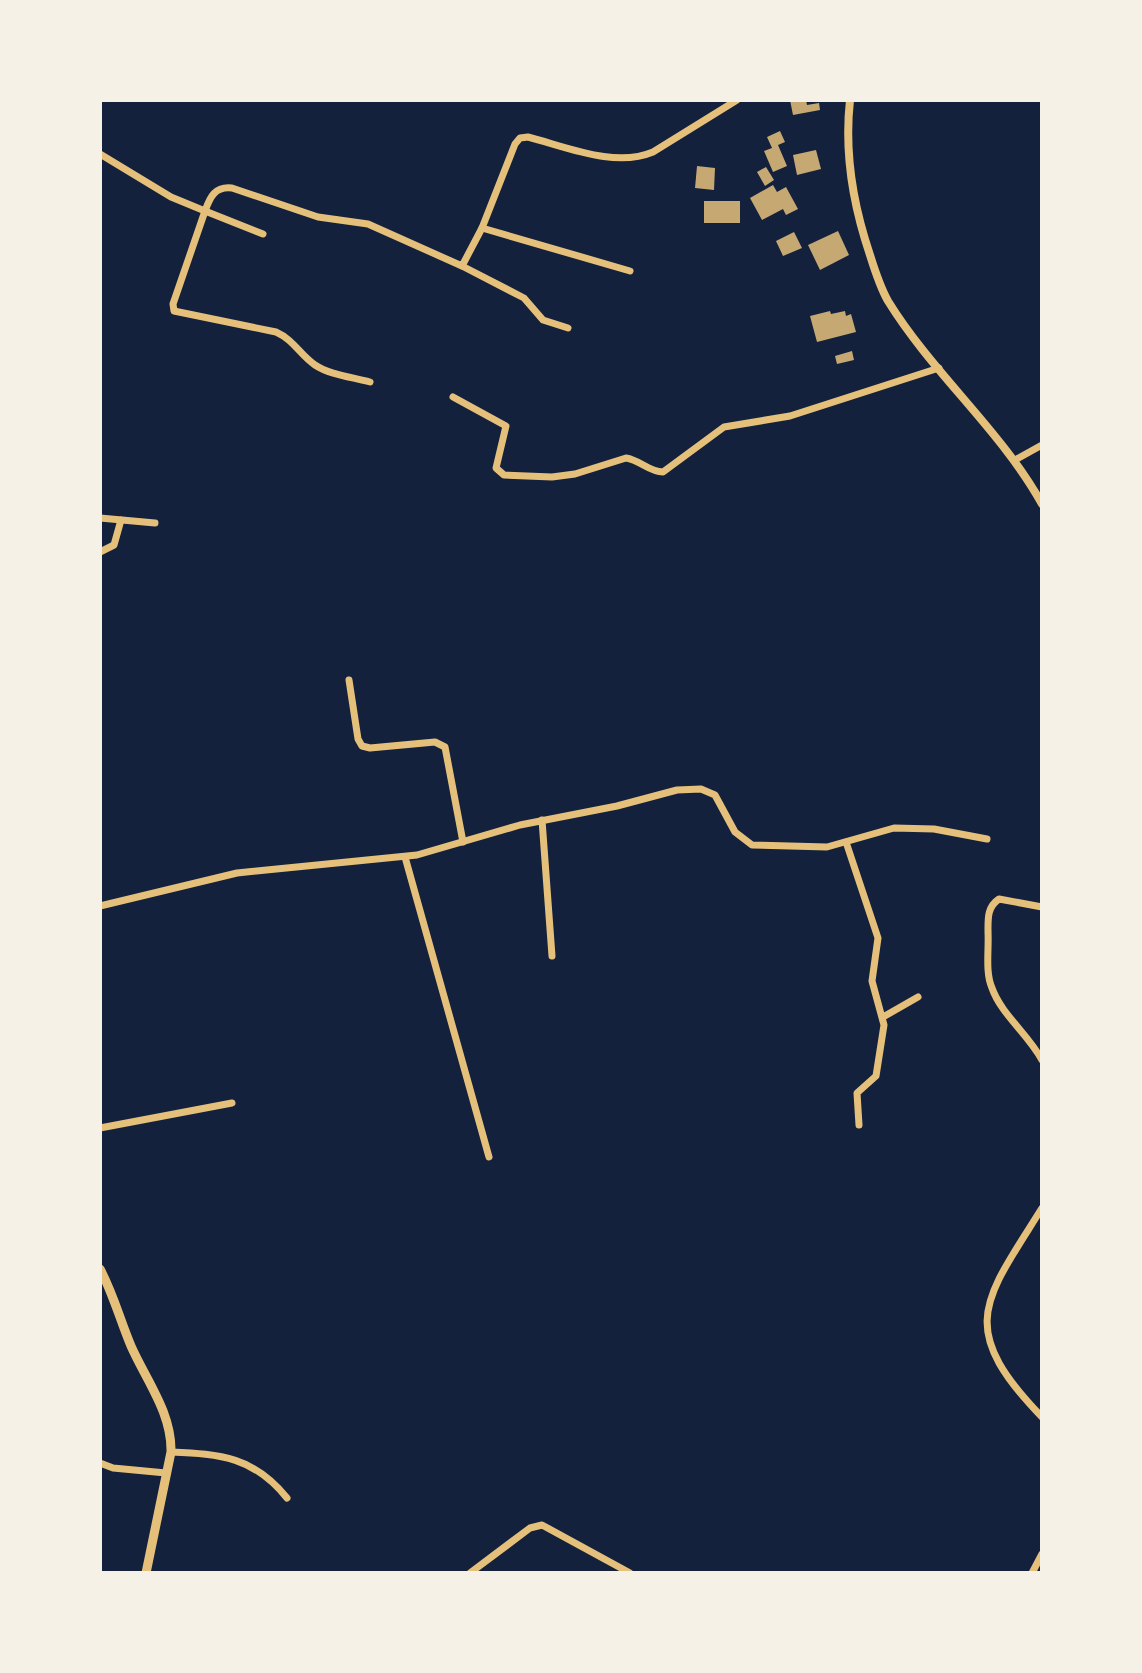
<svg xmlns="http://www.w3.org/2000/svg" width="1142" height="1673" viewBox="0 0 1142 1673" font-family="Lora,serif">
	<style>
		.building { fill: #c6a872 }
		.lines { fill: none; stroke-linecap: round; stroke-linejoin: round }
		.minor { stroke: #e5c07b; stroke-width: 7 }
		.tertiary { stroke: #e5c07b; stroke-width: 8 }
		.secondary { stroke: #e5c07b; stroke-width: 9 }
	</style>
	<rect width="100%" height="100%" fill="#14213d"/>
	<!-- building -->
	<g class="building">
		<polygon points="790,100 806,100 807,105 819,103 820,110 793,115"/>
		<polygon points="780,131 785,142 778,145 787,166 773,172 764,151 772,148 767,137"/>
		<polygon points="816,150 821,169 797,175 793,155"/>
		<polygon points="697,166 715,168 714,190 695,188"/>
		<polygon points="766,167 774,180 765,186 757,172"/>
		<polygon points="773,185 777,192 786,187 798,209 786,215 783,209 762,220 750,198"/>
		<rect x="704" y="201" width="36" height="22"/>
		<polygon points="838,231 849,255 820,270 808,245"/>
		<polygon points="794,232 802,248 783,256 776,241"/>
		<polygon points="830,311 831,314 845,311 846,316 851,314 856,332 817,342 810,316"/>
		<polygon points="852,351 854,360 837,364 835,356"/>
	</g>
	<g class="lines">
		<!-- minor -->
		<g class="minor">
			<path d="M100 154 171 197 205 211C210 197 215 186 232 188L318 217 368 224 462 266 482 228 515 144 520 138 528 137C567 147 615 168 653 152L737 100"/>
			<polyline points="482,228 630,271"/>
			<path d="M263 234 205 211 173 304 174 311 276 332C294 340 300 355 315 365 330 375 352 377 370 382"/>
			<polyline points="462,266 524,298 543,320 568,328"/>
			<path d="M453 397 506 426 496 468 504 475 552 477 575 474 626 458C640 460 649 472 663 472L724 427 790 416 939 368"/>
			<polyline points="1015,460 1042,445"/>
			<polyline points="100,518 155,523"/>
			<polyline points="100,552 114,545 121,520"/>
			<polyline points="349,680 358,739 362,746 370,748 435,742 445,747 463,842"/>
			<polyline points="542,820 552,956"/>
			<polyline points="846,842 878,938 872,981 884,1025 876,1076 857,1093 859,1125"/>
			<polyline points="405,857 489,1157"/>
			<polyline points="100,906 237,873 417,855 520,825 617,806 677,790 701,789 715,795 735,832 752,845 827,847 894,828 934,829 987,839"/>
			<path d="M1042 907 999 899C987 907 988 919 988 932 989 950 985 972 992 988 1001 1014 1028 1034 1042 1060"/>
			<polyline points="883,1017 918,997"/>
			<polyline points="100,1128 232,1103"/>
			<path d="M1042 1208C984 1301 955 1327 1042 1417"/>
			<path d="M171 1452C221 1454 254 1457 287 1498"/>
			<polyline points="100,1463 113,1468 166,1473"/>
			<polyline points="470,1573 530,1528 542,1525 630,1573"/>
			<polyline points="1032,1573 1042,1554"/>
		</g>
		<!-- tertiary -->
		<path class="tertiary" d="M850 100C844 154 853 205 870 255 875 271 880 287 888 301 933 374 1000 429 1042 504"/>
		<!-- secondary -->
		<path class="secondary" d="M100 1269C113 1293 120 1320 131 1346 146 1380 172 1413 171 1452L146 1573"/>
	</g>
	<!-- border -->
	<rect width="1142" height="1673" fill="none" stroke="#f6f1e7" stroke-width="204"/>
</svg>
